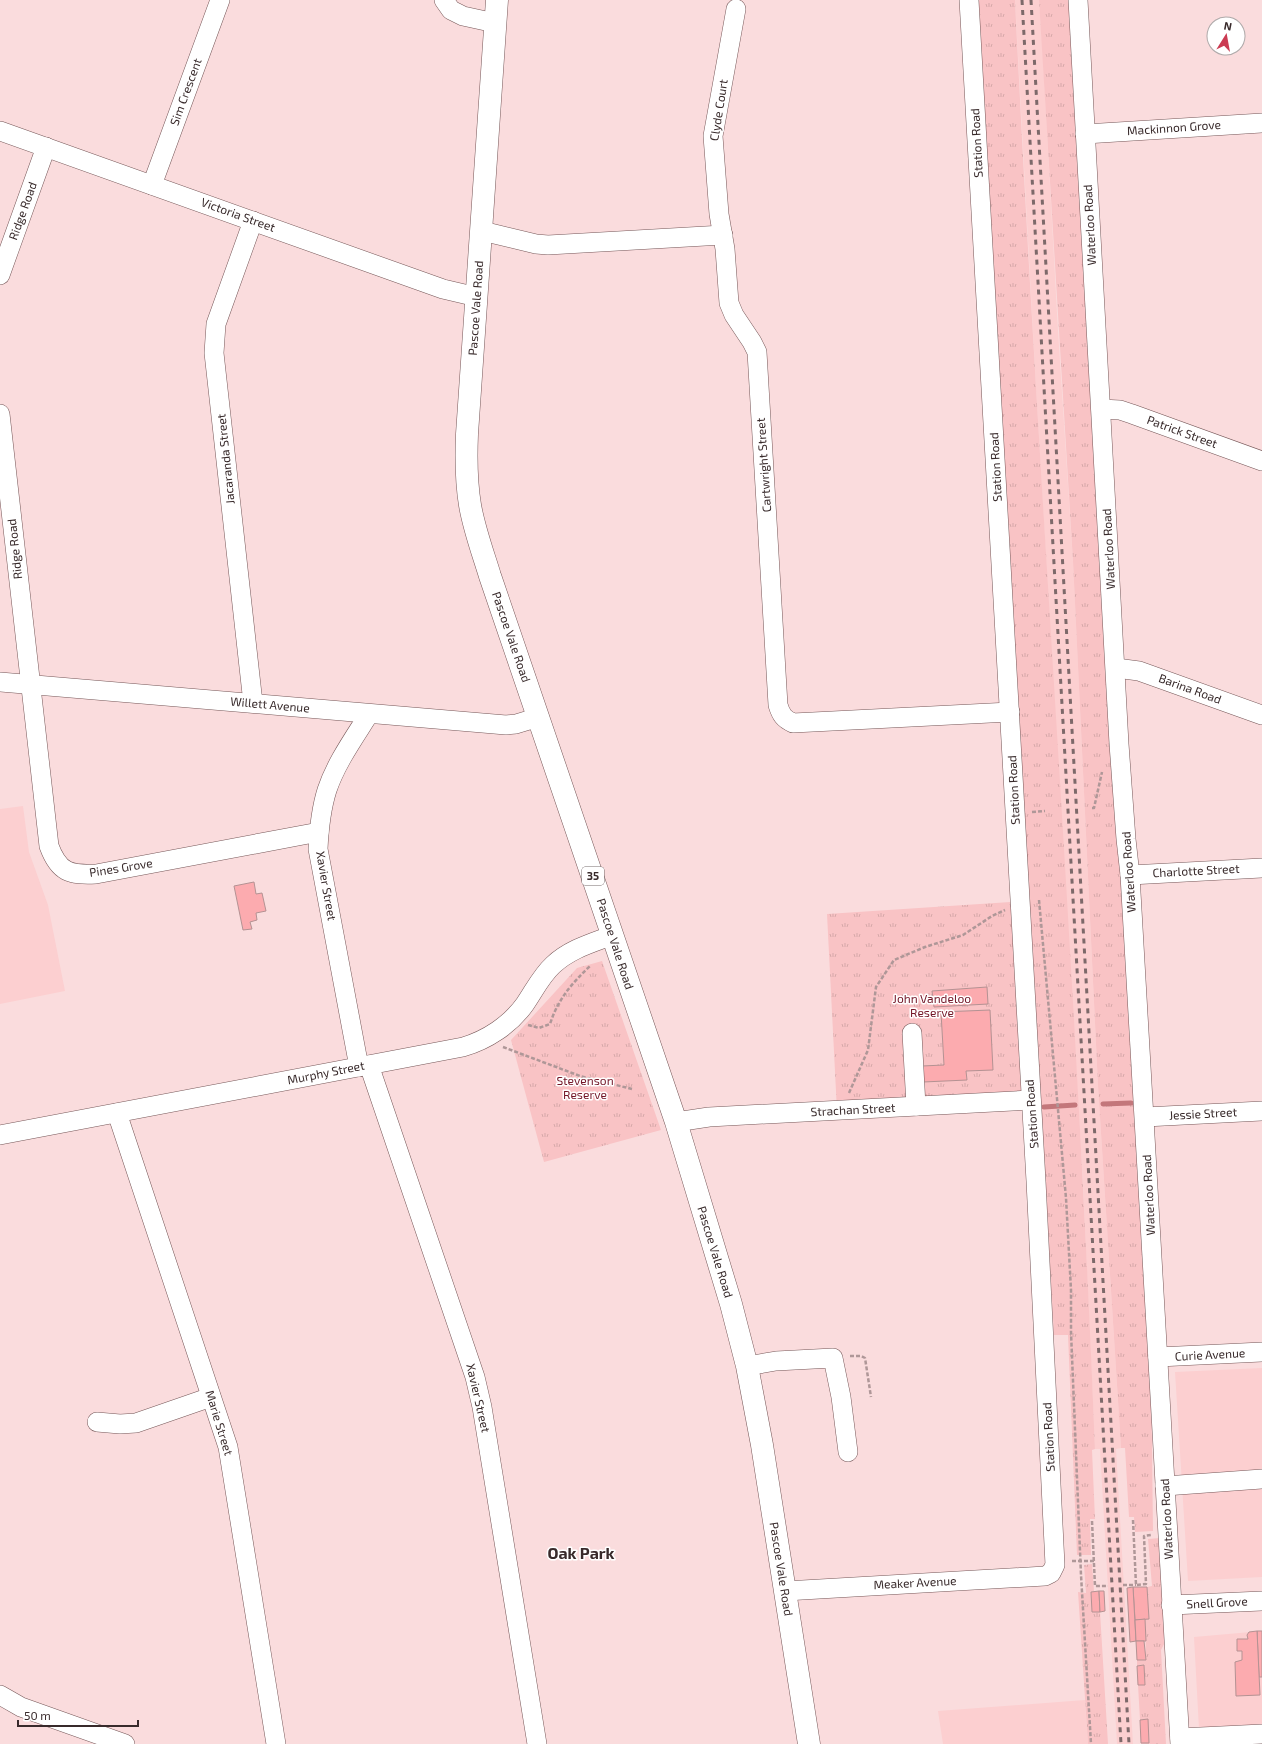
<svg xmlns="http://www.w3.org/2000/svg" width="1262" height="1744" viewBox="0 0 1262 1744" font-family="'Exo 2',sans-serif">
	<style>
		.built { fill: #fccfd0 }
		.grass { fill: url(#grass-tufts) }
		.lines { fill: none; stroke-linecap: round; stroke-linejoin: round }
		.stream { stroke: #c3777b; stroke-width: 5 }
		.building { fill: #fcabaf; stroke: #b49293 }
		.minor-casing { stroke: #765758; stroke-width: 20 }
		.major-casing { stroke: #765758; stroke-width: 23 }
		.path { stroke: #af9798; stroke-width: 2.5; stroke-dasharray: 4 2; stroke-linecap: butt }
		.minor { stroke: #fff; stroke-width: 19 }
		.major { stroke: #fff; stroke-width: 22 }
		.rail { stroke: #7d696a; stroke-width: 3; stroke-dasharray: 5 5; stroke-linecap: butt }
		.labels { text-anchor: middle; stroke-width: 3; stroke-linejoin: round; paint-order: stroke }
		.shield { fill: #fff; stroke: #746a6b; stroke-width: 1 }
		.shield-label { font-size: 11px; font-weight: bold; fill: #382a2b }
		.street-label { font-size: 12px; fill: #382a2b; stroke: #fff }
		.park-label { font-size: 12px; fill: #731627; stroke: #fff }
		.district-label { font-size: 16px; font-weight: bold; fill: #382a2b; stroke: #fff }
	</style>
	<defs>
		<pattern id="grass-tufts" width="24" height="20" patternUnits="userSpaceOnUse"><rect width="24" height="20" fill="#f9c3c5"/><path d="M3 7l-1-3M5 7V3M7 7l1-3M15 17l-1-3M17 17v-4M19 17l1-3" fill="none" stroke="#d6a8a9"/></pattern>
	</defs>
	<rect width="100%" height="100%" fill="#fadcdd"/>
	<!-- built -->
	<g class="built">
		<polygon points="1015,0 1039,0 1042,41 1058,331 1073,562 1098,1086 1121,1448 1116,1449 1133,1744 1117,1744 1100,1449 1095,1449 1083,1184 1036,388"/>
		<polygon points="23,806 29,852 48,905 65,991 0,1004 0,809"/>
		<polygon points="1262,1368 1262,1577 1188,1581 1175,1372"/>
		<polygon points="1262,1631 1262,1727 1199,1729 1194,1637"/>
		<polygon points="1085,1700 1088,1744 943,1744 938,1711"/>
	</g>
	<!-- grass -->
	<g class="grass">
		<path d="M977 0H1015C1038 483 1076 966 1095 1449L1092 1450 1095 1519H1090L1091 1555H1077L1068 1335H1054Z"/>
		<polygon points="1039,0 1069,0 1151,1368 1153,1531 1135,1532 1134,1517 1129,1517 1125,1448 1121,1448 1098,1086 1073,562"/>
		<polygon points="1026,901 1038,1096 837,1111 827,914"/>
		<polygon points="602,961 661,1130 544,1162 511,1040 577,968"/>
		<polygon points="1160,1538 1166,1640 1161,1650 1166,1744 1141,1744 1147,1719 1140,1720 1138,1685 1145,1685 1143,1665 1137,1666 1137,1660 1146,1659 1145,1619 1149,1619 1147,1587 1152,1586 1148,1539"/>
		<polygon points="1092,1564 1094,1591 1091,1592 1092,1612 1100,1612 1108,1744 1088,1744 1078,1592 1086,1593 1084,1565"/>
	</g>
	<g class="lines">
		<!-- stream -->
		<g class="stream">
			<polyline points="1103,1104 1131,1103"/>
			<polyline points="1044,1107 1075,1105"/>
		</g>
	</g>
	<!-- building -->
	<g class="building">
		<polygon points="254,882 256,894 262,893 266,911 256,913 257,920 250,922 252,929 243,930 234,886"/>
		<polygon points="987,987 988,1004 934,1007 932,991"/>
		<polygon points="990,1010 993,1070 966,1071 967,1080 923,1082 922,1066 944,1065 941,1012"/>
		<polygon points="1133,1587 1147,1587 1149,1619 1135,1620"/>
		<polygon points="1133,1587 1136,1641 1130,1642 1127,1588"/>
		<polygon points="1099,1591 1100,1612 1092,1612 1091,1592"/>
		<polygon points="1099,1591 1104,1591 1105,1611 1100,1612"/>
		<polygon points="1145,1619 1146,1641 1136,1641 1135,1620"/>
		<polygon points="1257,1631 1262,1631 1262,1677 1259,1677"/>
		<polygon points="1257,1631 1260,1695 1236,1696 1235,1662 1242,1660 1242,1651 1237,1651 1237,1639 1248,1639 1247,1635 1249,1632"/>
		<polygon points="1136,1641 1144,1641 1146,1660 1137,1660"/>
		<polygon points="1144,1665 1145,1685 1138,1685 1137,1666"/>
		<polygon points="1148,1719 1149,1743 1141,1743 1140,1720"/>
	</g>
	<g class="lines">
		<!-- minor casing -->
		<g class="minor-casing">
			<g id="minor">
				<polyline points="444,0 451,10 463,16 495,23"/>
				<polyline points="1078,0 1119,744 1126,839 1130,875 1180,1744"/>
				<path d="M736 9 713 136 719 214 725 249 729 303 734 315 752 342 757 352 778 705C781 715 784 719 793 723L1010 712"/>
				<polyline points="0,131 443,289 477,297"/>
				<polyline points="1085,134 1262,123"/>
				<polyline points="152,185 220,0"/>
				<polyline points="253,221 216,324 214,353 253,703"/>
				<polyline points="482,231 536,244 548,245 723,235"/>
				<polyline points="0,275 46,147"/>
				<polyline points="1101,409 1120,410 1132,414 1262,461"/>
				<path d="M0 414 49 846C59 873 70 875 96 874L319 832"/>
				<polyline points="1116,668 1139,671 1262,715"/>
				<polyline points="0,682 506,725 516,724 539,717"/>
				<polyline points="1130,875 1262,868"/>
				<polyline points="912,1033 916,1106"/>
				<polyline points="369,1065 475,1377 482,1407 537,1744"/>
				<path d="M359 1067 318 849C319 829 321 809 327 790 336 763 354 738 369 714"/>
				<polyline points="117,1113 228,1447 276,1744"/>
				<polyline points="1145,1117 1262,1111"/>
				<polyline points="676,1122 709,1117 1031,1100"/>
				<path d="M0 1135 463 1047C487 1040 510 1025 525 1004 534 991 541 976 553 965 570 949 592 943 613 935"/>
				<polyline points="1158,1357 1262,1352"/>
				<polyline points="747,1366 776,1361 833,1358 841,1397 848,1452"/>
				<polyline points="97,1422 120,1424 136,1423 211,1397"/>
				<polyline points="1165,1486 1262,1479"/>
				<polyline points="785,1591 1045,1576 1051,1573 1055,1565 1036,1181 969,0"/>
				<polyline points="1171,1605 1262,1601"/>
				<polyline points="0,1695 21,1707 125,1744"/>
				<polyline points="1180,1738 1262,1734"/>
			</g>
		</g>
		<!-- major casing -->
		<g class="major-casing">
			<path id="major" d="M497 0 467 434C466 458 466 481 470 505 474 529 483 553 490 576L676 1122 731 1304 747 1366 762 1445 809 1744"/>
		</g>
		<!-- path -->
		<g class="path">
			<polyline points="1092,808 1094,808 1102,772"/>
			<polyline points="1032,812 1045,811"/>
			<polyline points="1039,900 1066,1198 1071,1290 1071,1332 1081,1575 1091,1744"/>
			<path d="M528 1025 539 1028 550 1024C558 999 572 983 591 965"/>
			<polyline points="503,1047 580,1076 632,1089"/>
			<polyline points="849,1093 868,1050 876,987 894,960 925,947 963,935 992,916 1005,910"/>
			<polyline points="850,1356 861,1356 865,1358 871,1397"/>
			<polyline points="1133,1520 1136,1585 1146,1584 1144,1536 1151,1535"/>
			<polyline points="1092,1521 1095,1586 1108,1586"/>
			<polyline points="1072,1561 1094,1561"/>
			<polyline points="1123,1585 1136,1585"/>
		</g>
		<!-- minor -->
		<use href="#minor" class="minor"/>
		<!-- major -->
		<use href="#major" class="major"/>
		<!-- rail -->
		<g class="rail">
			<polyline points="1022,0 1121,1744"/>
			<polyline points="1031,0 1129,1744"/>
		</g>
	</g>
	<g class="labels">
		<!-- shield labels -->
		<rect class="shield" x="582" y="867" width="22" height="18" rx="3"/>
		<g class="shield-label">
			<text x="593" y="880">35</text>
		</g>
		<!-- street labels -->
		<g class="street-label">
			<text transform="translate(186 92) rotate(-70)" y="4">Sim Crescent</text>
			<text transform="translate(719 110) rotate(-81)" y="4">Clyde Court</text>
			<text transform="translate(1174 128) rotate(-4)" y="4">Mackinnon Grove</text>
			<text transform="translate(977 143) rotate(-93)" y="4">Station Road</text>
			<text transform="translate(23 211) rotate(-70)" y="4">Ridge Road</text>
			<text transform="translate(238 215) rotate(20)" y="4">Victoria Street</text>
			<text transform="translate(1090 225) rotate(-93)" y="4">Waterloo Road</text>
			<text transform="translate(476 308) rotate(-86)" y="4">Pascoe Vale Road</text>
			<text transform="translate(1182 432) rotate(20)" y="4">Patrick Street</text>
			<text transform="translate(226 459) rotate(-96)" y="4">Jacaranda Street</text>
			<text transform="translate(764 465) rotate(-94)" y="4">Cartwright Street</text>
			<text transform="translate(996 467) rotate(-93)" y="4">Station Road</text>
			<text transform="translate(15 549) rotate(-96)" y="4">Ridge Road</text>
			<text transform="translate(1109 549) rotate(-93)" y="4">Waterloo Road</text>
			<text transform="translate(511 637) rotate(71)" y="4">Pascoe Vale Road</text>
			<text transform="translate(1190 689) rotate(20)" y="4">Barina Road</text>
			<text transform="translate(270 705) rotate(5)" y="4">Willett Avenue</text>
			<text transform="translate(1014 790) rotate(-93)" y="4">Station Road</text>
			<text transform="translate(121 868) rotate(-9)" y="4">Pines Grove</text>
			<text transform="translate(1196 871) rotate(-3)" y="4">Charlotte Street</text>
			<text transform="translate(1129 872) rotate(-94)" y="4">Waterloo Road</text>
			<text transform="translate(326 886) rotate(80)" y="4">Xavier Street</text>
			<text transform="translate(615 944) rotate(72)" y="4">Pascoe Vale Road</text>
			<text transform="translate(326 1073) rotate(-11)" y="4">Murphy Street</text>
			<text transform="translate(853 1110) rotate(-3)" y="4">Strachan Street</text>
			<text transform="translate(1032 1114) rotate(-94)" y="4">Station Road</text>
			<text transform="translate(1203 1114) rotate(-3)" y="4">Jessie Street</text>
			<text transform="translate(1149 1195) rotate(-93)" y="4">Waterloo Road</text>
			<text transform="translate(715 1252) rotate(73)" y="4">Pascoe Vale Road</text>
			<text transform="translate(1210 1355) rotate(-3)" y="4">Curie Avenue</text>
			<text transform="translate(478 1398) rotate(77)" y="4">Xavier Street</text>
			<text transform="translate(219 1423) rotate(73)" y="4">Marie Street</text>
			<text transform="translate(1049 1437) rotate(-93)" y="4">Station Road</text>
			<text transform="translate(1167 1519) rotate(-93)" y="4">Waterloo Road</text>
			<text transform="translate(781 1569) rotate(81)" y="4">Pascoe Vale Road</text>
			<text transform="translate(915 1583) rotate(-3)" y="4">Meaker Avenue</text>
			<text transform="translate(1217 1603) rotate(-3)" y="4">Snell Grove</text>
		</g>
		<!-- park labels -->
		<g class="park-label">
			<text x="932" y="1003">John Vandeloo<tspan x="932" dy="14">Reserve</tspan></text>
			<text x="585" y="1085">Stevenson<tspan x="585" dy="14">Reserve</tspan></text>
		</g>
		<!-- district labels -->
		<g class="district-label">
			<text x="581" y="1559">Oak Park</text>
		</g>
	</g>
	<!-- north arrow -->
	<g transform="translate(1226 36) rotate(11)"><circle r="19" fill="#ffffff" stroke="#afaaaa"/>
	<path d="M0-3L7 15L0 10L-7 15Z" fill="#cb3b52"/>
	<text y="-6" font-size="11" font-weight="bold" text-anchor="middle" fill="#382a2b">N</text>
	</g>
	<!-- scale -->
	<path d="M18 1720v6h120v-6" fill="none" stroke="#382a2b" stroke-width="2"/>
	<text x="24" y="1720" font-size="12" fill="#382a2b" stroke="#ffffff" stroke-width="3" paint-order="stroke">50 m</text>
</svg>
